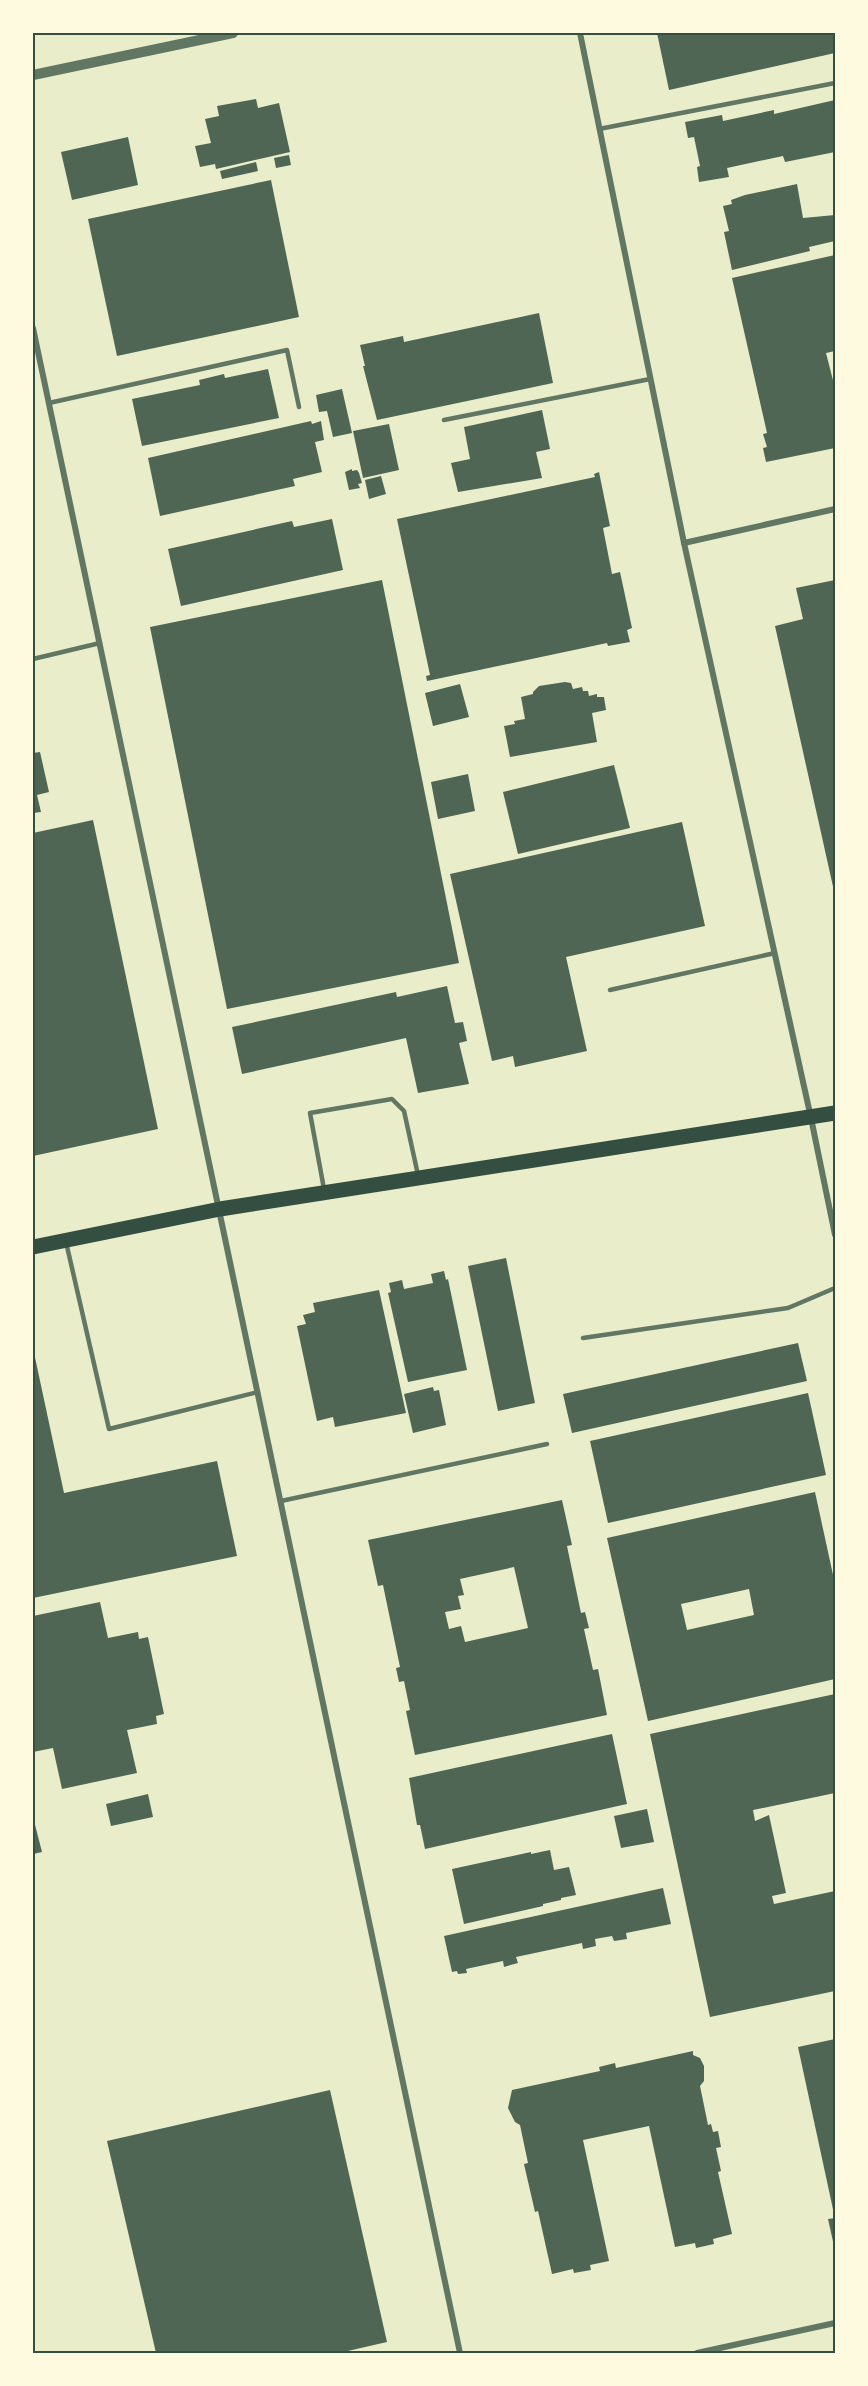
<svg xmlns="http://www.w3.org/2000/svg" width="868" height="2386" viewBox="0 0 868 2386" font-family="Montserrat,sans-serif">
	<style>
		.building { fill: #4f6655; fill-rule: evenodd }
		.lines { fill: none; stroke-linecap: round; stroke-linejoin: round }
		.service { stroke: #617663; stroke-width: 4.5 }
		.minor { stroke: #617663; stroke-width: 6 }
		.tertiary { stroke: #617663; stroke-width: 10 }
		.primary { stroke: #344e41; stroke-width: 15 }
		.neatline { fill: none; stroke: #344e41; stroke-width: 2 }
	</style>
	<rect width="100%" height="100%" fill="#e9edc9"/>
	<!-- building -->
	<g class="building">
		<polygon points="657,33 835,33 835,53 669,90"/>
		<polygon points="256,99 258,108 279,103 290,152 216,169 215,164 200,167 195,146 211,143 205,119 219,116 217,106"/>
		<polygon points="835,100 835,152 785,162 783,156 727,168 729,177 699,182 697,167 700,166 694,137 688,138 685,122 722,115 723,121 774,110 774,114"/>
		<polygon points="128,137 138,185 72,200 61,152"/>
		<polygon points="289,155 291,165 276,168 274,158"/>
		<polygon points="256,162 258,171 222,179 220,171"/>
		<polygon points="271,180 299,317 117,356 88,219"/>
		<polygon points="797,184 803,218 835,215 835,241 809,247 810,251 732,270 724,232 729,231 723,206 732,204 731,200 745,195"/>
		<polygon points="835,255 835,351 826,353 835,388 835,448 766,462 763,448 767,447 763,434 767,433 732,278"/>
		<polygon points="539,313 553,383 377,420 363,366 365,366 360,345 403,336 404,342"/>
		<polygon points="268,369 279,418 142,446 132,399 200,385 199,380 224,374 225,378"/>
		<polygon points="342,389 352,433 333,437 327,411 319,412 316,395"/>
		<polygon points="542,410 550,449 536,452 542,478 458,492 451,463 470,459 464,427"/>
		<polygon points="311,421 312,424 321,421 324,440 315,442 322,472 293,479 295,486 160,516 148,458"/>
		<polygon points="389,424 399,470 363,478 353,431"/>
		<polygon points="352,469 352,471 357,470 359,473 362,483 358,484 360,488 349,490 345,472"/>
		<polygon points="599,472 610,526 603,528 612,574 620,572 632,628 627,630 630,642 608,646 607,643 427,681 426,676 430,675 397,519 595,477 594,474"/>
		<polygon points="381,476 386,494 369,499 365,480"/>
		<polygon points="332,519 343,570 181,606 168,549 292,521 294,527"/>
		<polygon points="382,580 459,963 227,1009 150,627"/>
		<polygon points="835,580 835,891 834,891 775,626 803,619 796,588"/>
		<polygon points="565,682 571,683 573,689 582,687 583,691 588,691 589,696 597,694 597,697 604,697 606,710 592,713 597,742 510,757 504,726 515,724 514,721 525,719 521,697 533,694 533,692 539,686"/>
		<polygon points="460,684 469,717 433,726 425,693"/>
		<polygon points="40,752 49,792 37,795 41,812 33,813 33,753"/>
		<polygon points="614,765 630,828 518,854 503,792"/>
		<polygon points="468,774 475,811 438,819 431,782"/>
		<polygon points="93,820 158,1129 33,1156 33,833"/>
		<polygon points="682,822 705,926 566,957 587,1051 515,1067 513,1056 492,1061 450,874"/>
		<polygon points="447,986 455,1023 463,1022 467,1041 459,1043 469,1084 418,1093 406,1038 242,1074 232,1027 396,992 397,997"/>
		<polygon points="506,1258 535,1403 498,1411 468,1266"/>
		<polygon points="444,1271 446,1280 448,1279 467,1370 408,1382 388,1293 391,1292 389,1283 402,1280 404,1289 433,1283 431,1274"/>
		<polygon points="379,1290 406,1413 335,1427 333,1417 317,1421 297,1326 306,1324 303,1315 315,1312 313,1303"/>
		<polygon points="798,1343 807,1381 572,1433 563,1394"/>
		<polygon points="33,1348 64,1493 217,1461 237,1556 33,1598"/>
		<polygon points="433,1387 434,1391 439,1390 446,1425 413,1433 404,1394"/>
		<polygon points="808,1393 826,1475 608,1523 590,1441"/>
		<path d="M815 1492 835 1584V1679L648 1721 607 1538ZM749 1589 754 1615 687 1630 681 1604Z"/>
		<path d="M562 1500 572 1545 567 1546 581 1613 585 1612 589 1628 584 1629 593 1670 598 1669 607 1715 415 1755 406 1711 410 1710 404 1681 399 1682 396 1668 400 1667 383 1585 378 1586 368 1540ZM514 1567 528 1628 465 1642 461 1626 449 1629 445 1612 461 1609 458 1596 464 1595 460 1579Z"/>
		<polygon points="100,1602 108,1638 138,1632 139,1639 148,1637 164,1714 156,1716 157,1724 127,1730 137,1773 62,1789 53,1748 33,1752 33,1616"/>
		<polygon points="835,1694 835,1793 753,1810 755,1821 769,1815 786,1893 772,1896 774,1904 835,1891 835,1991 710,2017 650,1734"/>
		<polygon points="612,1734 627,1804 425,1849 420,1825 417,1825 409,1778"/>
		<polygon points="148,1794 153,1817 111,1826 106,1804"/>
		<polygon points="647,1809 654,1842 621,1848 614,1816"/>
		<polygon points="33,1817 42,1852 33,1854"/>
		<polygon points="550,1850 554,1870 569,1867 576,1895 561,1898 561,1900 543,1904 543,1906 464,1924 452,1869 531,1852 531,1854"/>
		<polygon points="663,1888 671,1924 626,1933 627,1939 614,1941 612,1936 595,1939 596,1946 583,1949 582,1943 516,1957 518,1963 504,1967 503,1961 466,1969 467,1973 458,1974 457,1971 452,1972 444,1936"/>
		<polygon points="835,2039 835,2214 834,2214 798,2047"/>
		<polygon points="693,2051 693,2055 700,2058 704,2066 704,2081 700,2086 708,2125 711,2124 713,2132 718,2131 721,2147 716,2148 721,2171 718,2172 732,2234 713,2239 714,2244 696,2248 695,2243 675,2247 649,2126 583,2140 609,2261 590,2265 591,2270 574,2273 573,2269 552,2274 538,2211 535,2212 524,2164 528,2163 520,2125 515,2122 508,2108 512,2090 600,2071 599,2067 615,2063 616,2068"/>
		<polygon points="330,2090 387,2342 339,2353 156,2353 107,2141"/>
		<polygon points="835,2218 835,2246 834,2246 828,2219"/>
	</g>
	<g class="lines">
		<!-- service -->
		<g class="service">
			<polyline points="599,129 835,83"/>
			<polyline points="49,403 287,350 299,407"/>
			<polyline points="444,420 650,379"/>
			<polyline points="33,659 100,643"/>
			<polyline points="610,990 775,953"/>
			<polyline points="324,1189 310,1113 392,1099 404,1111 418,1175"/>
			<polyline points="66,1242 109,1429 258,1392"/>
			<polyline points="583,1338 788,1308 835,1288"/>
			<polyline points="281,1501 547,1444"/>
		</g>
		<!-- minor -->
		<g class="minor">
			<polyline points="580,33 684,543 811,1118 835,1235"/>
			<polyline points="33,328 460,2353"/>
			<polyline points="684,543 835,509"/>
			<polyline points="697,2353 835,2323"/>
		</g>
		<!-- tertiary -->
		<polyline class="tertiary" points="33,75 233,33"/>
		<!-- primary -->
		<polyline class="primary" points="33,1247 220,1209 835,1113"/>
	</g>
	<!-- border -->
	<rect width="868" height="2386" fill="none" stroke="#fefae0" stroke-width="69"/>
	<rect x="34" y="34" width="800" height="2318" class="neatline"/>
</svg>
